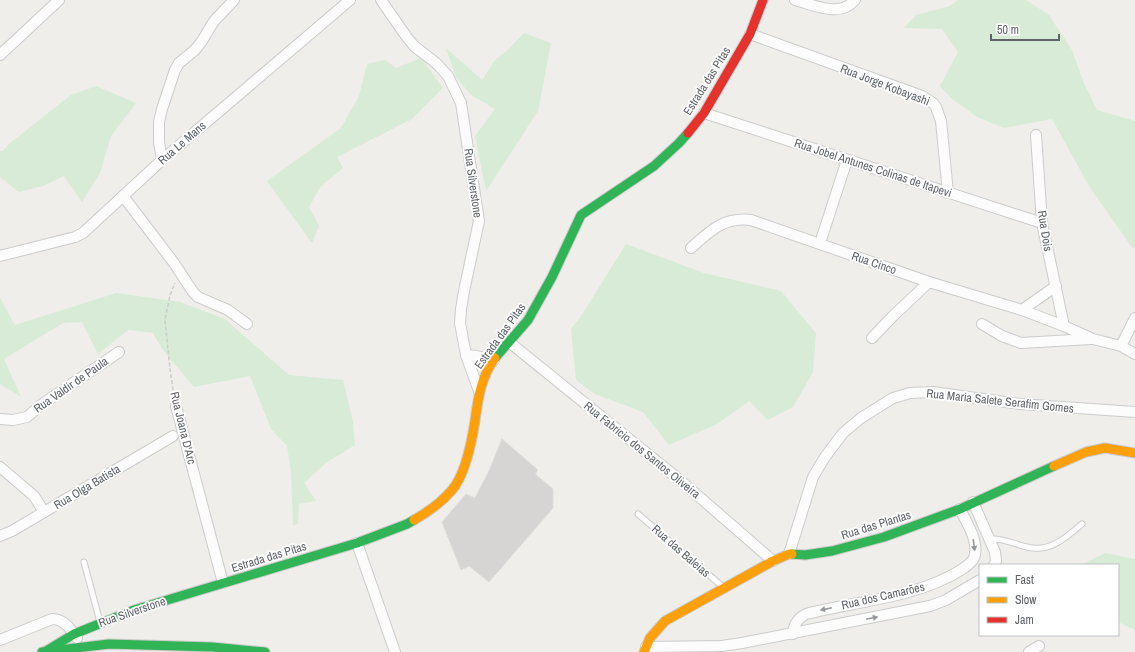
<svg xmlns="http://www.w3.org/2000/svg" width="1135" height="652" viewBox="0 0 1135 652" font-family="'Archivo Narrow',sans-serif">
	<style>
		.green { fill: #d8ebd6 }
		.building { fill: #d6d5d3; stroke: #deddd9 }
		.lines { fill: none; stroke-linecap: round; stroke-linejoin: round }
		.lane-casing { stroke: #cbcccc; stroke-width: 7 }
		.street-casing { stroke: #cbcccc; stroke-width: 12 }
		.fast-casing { stroke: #cacacb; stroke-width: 11 }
		.slow-casing { stroke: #cacacb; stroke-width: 11 }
		.jam-casing { stroke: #cacacb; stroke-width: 11 }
		.path { stroke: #cacfcc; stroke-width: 1.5; stroke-dasharray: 4 2; stroke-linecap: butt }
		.lane { stroke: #fdfcfc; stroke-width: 5 }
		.street { stroke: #fdfcfc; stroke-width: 10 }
		.fast { stroke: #30b455; stroke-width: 9 }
		.slow { stroke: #ff9f0a; stroke-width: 9 }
		.jam { stroke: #e5322d; stroke-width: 9 }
		.oneway { fill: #96999c }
		.labels { text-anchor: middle; stroke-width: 3.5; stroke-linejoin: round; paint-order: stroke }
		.street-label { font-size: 12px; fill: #5f6368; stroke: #fff }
	</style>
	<rect width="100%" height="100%" fill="#efeeea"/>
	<!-- green -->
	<g class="green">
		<polygon points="958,0 1026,0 1049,15 1072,50 1083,81 1097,110 1135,121 1135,245 1133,249 1089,186 1052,119 1004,128 977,117 952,99 940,86 958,52 942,29 904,28 916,15 950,6"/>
		<polygon points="524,33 551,43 538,111 486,191 475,136 495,109 471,95 456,77 446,48 482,80 495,60 509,49"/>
		<polygon points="421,58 443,88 412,119 337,157 343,168 321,186 309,207 319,226 312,243 267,181 341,128 359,96 367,64 385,60 396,68"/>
		<polygon points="96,86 136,103 111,136 100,173 82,202 64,176 43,186 19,192 0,177 0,151 2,151 9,144 71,95"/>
		<polygon points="626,244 704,273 781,291 816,333 813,372 793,407 768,420 749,401 717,424 669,445 643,412 595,394 576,380 571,329 583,313"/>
		<polygon points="116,293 180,302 225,319 289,375 343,380 353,422 355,445 326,463 304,483 316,501 299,504 298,523 293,526 291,472 287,446 271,429 250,376 194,387 162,349 153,333 128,330 98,354 82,322 63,323 4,359 21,397 0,384 0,298 15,325"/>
		<polygon points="1105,553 1135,559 1135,630 1118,622 1118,565 1081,565"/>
	</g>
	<!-- building -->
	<polygon class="building" points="502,439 538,470 535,474 553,489 553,508 489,582 469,566 461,570 442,522 466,494 475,498 489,471"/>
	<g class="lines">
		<!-- lane casing -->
		<g class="lane-casing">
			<g id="lane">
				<polyline points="638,514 723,587"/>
				<path d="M990 539C1004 538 1014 544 1027 547 1049 553 1066 538 1082 524"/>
				<polyline points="84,562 100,622"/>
			</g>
		</g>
		<!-- street casing -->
		<g class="street-casing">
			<g id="street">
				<polyline points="381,0 406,36 414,46 436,63 448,76 461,103 479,221 464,291 461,309 460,323 466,355 479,391"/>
				<path d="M795 0C814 5 840 18 855 0"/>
				<polyline points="750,34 922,96 933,103 936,107 941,121 948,193"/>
				<polyline points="0,55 59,0"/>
				<polyline points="704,113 1042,223"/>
				<polyline points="1036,135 1042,223 1064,326"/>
				<polyline points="162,160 159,142 159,122 162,109 175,70 179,63 195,50 202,41 214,21 234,0"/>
				<polyline points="123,196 174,263 193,292 198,297 228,310 247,324"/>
				<polyline points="820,243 847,160"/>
				<path d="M691 248C710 231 723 217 751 220L929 282 1022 310 1064 326 1093 339 1121 346 1135 354"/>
				<polyline points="0,256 75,237 83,233 162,160 350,0"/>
				<polyline points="1022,310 1056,286"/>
				<polyline points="982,324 1002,336 1021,343 1091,339"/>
				<polyline points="872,338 893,316 929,282"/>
				<polyline points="509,342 681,481 773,561"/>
				<polyline points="1121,346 1135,318"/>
				<polyline points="466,355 477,356 494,360"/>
				<polyline points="176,406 223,583"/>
				<polyline points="0,419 13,420 27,417 41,405 119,352"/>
				<polyline points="0,467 34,496 44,512"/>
				<polyline points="973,502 995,552 996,561 994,565"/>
				<polyline points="0,536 12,531 173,436"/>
				<polyline points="357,543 395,652"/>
				<polyline points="789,554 813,477 825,457 843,433 861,418 893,398 910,393 933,392 1020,404 1135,412"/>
				<path d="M793 634C794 624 797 619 806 614 857 601 916 598 961 570 965 567 972 563 974 558 980 542 966 522 960 509"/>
				<path d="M0 640 52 619C64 619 70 628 77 638"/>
				<polyline points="646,647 722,646 742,643 930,606 946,600 980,580"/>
				<polyline points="1029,652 1039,646"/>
			</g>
		</g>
		<!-- fast casing -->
		<g class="fast-casing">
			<g id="fast">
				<polyline points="495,358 528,320 552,277 581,215 654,166 679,143 688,133"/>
				<polyline points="792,554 805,555 832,551 884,537 960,509 1054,466"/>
				<polyline points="46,651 74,634 134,610 357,543 407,524 414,520"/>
				<polyline points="42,652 109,644 212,647 265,652"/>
			</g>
		</g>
		<!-- slow casing -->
		<g class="slow-casing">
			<g id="slow">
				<polyline points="1054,466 1086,452 1105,448 1135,453"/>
				<path d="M414 520C428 512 442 502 452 490 465 475 472 440 475 421 478 398 481 377 495 358"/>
				<polyline points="644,652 650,638 665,621 773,561 789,554 792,554"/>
			</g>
		</g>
		<!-- jam casing -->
		<g class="jam-casing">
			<polyline id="jam" points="688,133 704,113 750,34 763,0"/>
		</g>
		<!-- path -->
		<polyline class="path" points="174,396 170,369 165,320 170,295 175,283"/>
		<!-- lane -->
		<use href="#lane" class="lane"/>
		<!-- street -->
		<use href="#street" class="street"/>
		<!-- fast -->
		<use href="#fast" class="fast"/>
		<!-- slow -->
		<use href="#slow" class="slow"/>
		<!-- jam -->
		<use href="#jam" class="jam"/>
	</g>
	<!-- one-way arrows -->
	<defs><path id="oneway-solid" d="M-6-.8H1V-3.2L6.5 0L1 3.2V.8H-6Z"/></defs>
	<g class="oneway">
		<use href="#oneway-solid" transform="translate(974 545) rotate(82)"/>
		<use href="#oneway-solid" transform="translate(826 609) rotate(168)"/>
		<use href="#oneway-solid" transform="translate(872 618) rotate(-12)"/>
	</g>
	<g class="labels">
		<!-- street labels -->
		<g class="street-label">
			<text transform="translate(707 81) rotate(-58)" y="4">Estrada das Pitas</text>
			<text transform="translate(885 85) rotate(21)" y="4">Rua Jorge Kobayashi</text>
			<text transform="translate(182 143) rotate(-41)" y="4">Rua Le Mans</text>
			<text transform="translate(873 168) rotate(18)" y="4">Rua Jobel Antunes Colinas de Itapevi</text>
			<text transform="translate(473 183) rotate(82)" y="4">Rua Silverstone</text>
			<text transform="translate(1045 231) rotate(81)" y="4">Rua Dois</text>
			<text transform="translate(874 263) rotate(19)" y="4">Rua Cinco</text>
			<text transform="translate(500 336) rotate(-54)" y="4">Estrada das Pitas</text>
			<text transform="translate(71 385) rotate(-35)" y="4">Rua Valdir de Paula</text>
			<text transform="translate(1000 401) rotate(6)" y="4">Rua Maria Salete Serafim Gomes</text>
			<text transform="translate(183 428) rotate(76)" y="4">Rua Joana D'Arc</text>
			<text transform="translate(642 450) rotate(39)" y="4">Rua Fabricio dos Santos Oliveira</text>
			<text transform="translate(87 487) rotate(-31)" y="4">Rua Olga Batista</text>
			<text transform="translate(876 525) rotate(-17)" y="4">Rua das Plantas</text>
			<text transform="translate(681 551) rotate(41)" y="4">Rua das Baleias</text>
			<text transform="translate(269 557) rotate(-17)" y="4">Estrada das Pitas</text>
			<text transform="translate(883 596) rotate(-13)" y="4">Rua dos Camarões</text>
			<text transform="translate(132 612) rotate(-19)" y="4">Rua Silverstone</text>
		</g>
	</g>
	<!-- legend -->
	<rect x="979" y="564" width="140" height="72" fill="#ffffff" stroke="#bfc1c3"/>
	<rect x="987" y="577" width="20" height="6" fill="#30b455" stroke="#bfc1c3"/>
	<text x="1015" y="584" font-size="12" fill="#5f6368">Fast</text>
	<rect x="987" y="597" width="20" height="6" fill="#ff9f0a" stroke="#bfc1c3"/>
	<text x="1015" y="604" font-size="12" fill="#5f6368">Slow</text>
	<rect x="987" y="617" width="20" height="6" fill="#e5322d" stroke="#bfc1c3"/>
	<text x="1015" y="624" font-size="12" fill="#5f6368">Jam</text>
	<!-- scale -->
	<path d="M991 34v6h68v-6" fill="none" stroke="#5f6368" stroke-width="2"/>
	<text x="997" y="34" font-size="12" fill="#5f6368" stroke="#ffffff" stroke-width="3" paint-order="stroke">50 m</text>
</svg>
